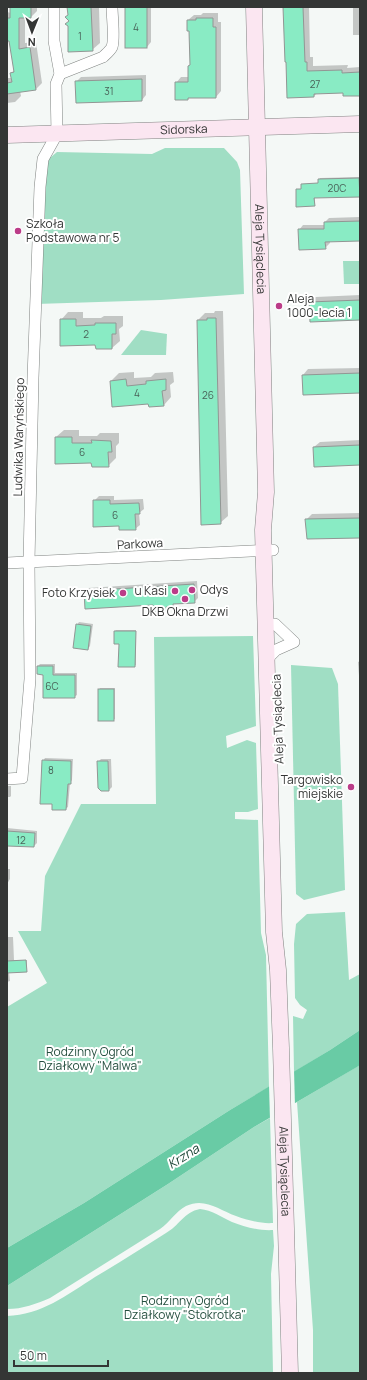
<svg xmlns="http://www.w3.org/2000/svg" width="367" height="1380" font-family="Manrope,sans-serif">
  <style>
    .green { fill: #a0dec4 }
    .water { fill: #69cba5 }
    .pier { fill: #f4f8f6 }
    .shadow { fill: #0003 }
    .building { fill: #89ebc4; stroke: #929694 }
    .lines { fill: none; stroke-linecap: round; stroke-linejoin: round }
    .street-casing { stroke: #808482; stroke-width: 12 }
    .secondary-casing { stroke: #808482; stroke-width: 17 }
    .street { stroke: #fff; stroke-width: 11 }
    .secondary { stroke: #fbe6f1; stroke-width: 16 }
    .poi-dot { fill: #bb3c88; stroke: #fff; stroke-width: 1.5 }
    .labels { text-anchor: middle; stroke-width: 4; stroke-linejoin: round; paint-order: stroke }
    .number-label { font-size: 10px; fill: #496359 }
    .street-label { font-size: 12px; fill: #343635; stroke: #fff }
    .poi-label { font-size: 12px; fill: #343635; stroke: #fff; text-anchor: start }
    .park-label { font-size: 12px; fill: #254f3f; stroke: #fff }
    .water-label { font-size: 13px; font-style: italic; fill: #133f2f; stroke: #fff }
  </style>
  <rect width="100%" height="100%" fill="#f4f8f6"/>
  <g class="green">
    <path d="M165,148H224L237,162L240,170L244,294L161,300L36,304L44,157H51L57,152L152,154Z"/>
    <path d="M343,261H360V284H344Z"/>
    <path d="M141,330L167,334L166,355H121Z"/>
    <path d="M253,636L256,726L226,736L227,748L247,740L256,743L258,809L248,812H235V819L258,820L261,933L266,955L269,1087L230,1110L84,1203L7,1248V1007L47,983L18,931H41L45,876L81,804H156L154,637Z"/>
    <path d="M291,665L332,668L338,684L345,890L304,900L296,894Z"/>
    <path d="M345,912L349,980L360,974V1030L330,1050L294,1072L293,1016L303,1019L307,1010L300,1005L295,998L294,944L296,924L307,914Z"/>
    <path d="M360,1065V1373H313V1330L297,1102Z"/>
    <path d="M270,1118L273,1223C261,1224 247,1220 236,1216C219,1210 205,1197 186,1206C176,1211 170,1222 160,1229L50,1298C36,1304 23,1309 7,1309V1286L168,1184L254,1127Z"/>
    <path d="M200,1209C212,1210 221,1217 232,1222C244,1227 261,1231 273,1230L274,1246L271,1274L273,1373H7V1316C41,1315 67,1295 95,1277C119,1263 142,1248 166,1233C179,1226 184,1212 200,1209Z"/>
  </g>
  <path class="water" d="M360,1030V1065L357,1067L254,1127L168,1184L7,1286V1248L84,1203L230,1110L330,1050Z"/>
  <path class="pier" d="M294,1070L295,1106L270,1120L269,1085Z"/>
  <g class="shadow">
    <path d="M11,7H37V11L31,17H25V43L36,42L42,83L36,89L20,91L21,96L15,102L7,103V78H12L11,73L14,71L10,40H7V12L11,13Z"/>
    <path d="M68,7H99L100,43L92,50L69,15Z"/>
    <path d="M126,7H151V42L147,47Z"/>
    <path d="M284,7H309L310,57H313V66L348,65L347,68L360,67V95L344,92L317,93L314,96L288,97Z"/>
    <rect x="353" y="7" width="7" height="28"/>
    <path d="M203,13H218V22H221V91L216,97H190L188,99L176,83L181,77H189L191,64L190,30L188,20L194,15H201Z"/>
    <path d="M146,75V95L142,100L76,82L81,77Z"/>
    <path d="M360,177V196L315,197V204L314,205L297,190L323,184L319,180L320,178Z"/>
    <path d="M360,217V240H330V243L325,248L299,230L303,225H325V222L329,218Z"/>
    <path d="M360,295V319L310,302L316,297Z"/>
    <path d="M215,311H223L228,516L220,523L198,320L205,313H214Z"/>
    <path d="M68,312H83V318H101L104,316H123V326L119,329L120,341L112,348L96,344L61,320Z"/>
    <path d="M360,368V392L303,375L308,369Z"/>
    <path d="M134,372V378L151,377L155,373L173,372L174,382L170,385L171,397L164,405L149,403L111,381L119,373Z"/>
    <path d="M64,430H79V436H97L100,433H119V443L116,446V458L108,466L92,462L56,437Z"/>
    <path d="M360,440V465L314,447L320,442Z"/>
    <path d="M99,496H114V500L143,499L144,509L139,513L140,525L135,529L120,525L94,501Z"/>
    <path d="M360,513V537L306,520L312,514Z"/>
    <path d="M197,581L198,598L194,602L175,603L166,610L154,604L85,591L88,588Z"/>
    <path d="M79,622L93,624L90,646L88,649L77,625Z"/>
    <path d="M116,630H136V665L134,666L120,643L115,631Z"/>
    <path d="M360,661V676H359L358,662Z"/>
    <path d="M40,664H55V673H77V695L74,697L44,674L38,666Z"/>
    <path d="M100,688H115V719L113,720L99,690Z"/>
    <path d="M45,758L73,759L72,780L70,783L68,807L65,809L43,761Z"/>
    <path d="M101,759H111L112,787L109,790L98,762Z"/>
    <path d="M7,786H11V796L10,797H7Z"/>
    <path d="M7,828L37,831V843L34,846L7,845Z"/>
    <path d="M7,869H10V879L7,884Z"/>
    <path d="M7,937H13L14,960H27V970L26,971L9,972L10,981L7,982Z"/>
  </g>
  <g class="building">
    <path d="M10,7H31V18H19V49L30,47L36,90L7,94V83L12,82L10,73L14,72L9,41H7V18H10Z"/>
    <path d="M67,7H91L93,51L68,52V26L65,24L69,21L65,17L68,15Z"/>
    <rect x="125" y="7" width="22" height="41"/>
    <path d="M283,7H303L305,62H307V71L342,70V73L360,72V96H343V93L314,94V97L287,98L286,62H285Z"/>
    <path d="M196,18H213V27H216V98H188V100H175V82H188V66L190,65L189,31H187V20H196Z"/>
    <path d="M142,79V101L76,103L75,81Z"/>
    <path d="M359,178L360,197L314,198L315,206L296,207V189H301V184L318,183V179Z"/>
    <path d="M360,221V241L325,242L326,249L299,250L298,229H324V222Z"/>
    <path d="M360,300V320L310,322L309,302Z"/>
    <path d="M207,318H216L221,524L201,525L197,320H207Z"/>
    <path d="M60,319H76V326L95,325V323H116V334H112V349H96L95,345L60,346Z"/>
    <path d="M360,373V393L303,395L302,375Z"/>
    <path d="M126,379L127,386L146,384V381L166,379V390L162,391L164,406L149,407L148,404L112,407L110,381Z"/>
    <path d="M55,437H72V443H92L91,440L111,441L112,452H108L109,467H92L91,463L55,464Z"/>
    <path d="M360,445V465L314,467L313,447Z"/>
    <path d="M93,500H110V504L139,503L140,514H135L136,530H119V526L93,527Z"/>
    <path d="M360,518V538L307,539L305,519Z"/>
    <path d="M194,584L195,603L173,604V607H166L167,611L153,612V605L85,609L84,591Z"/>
    <path d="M76,624L91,626L88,650L73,648Z"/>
    <path d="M114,631H136L135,667H118L119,644H114Z"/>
    <path d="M37,666H53V675H75V698H43V675L37,674Z"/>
    <rect x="98" y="689" width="16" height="32"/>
    <path d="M42,760L71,761V784H68L66,810H52V804H40Z"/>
    <path d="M97,761H108L109,791H101L98,788Z"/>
    <path d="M7,831L35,833L34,847L7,846Z"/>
    <path d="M26,960L27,972L7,973V961Z"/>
  </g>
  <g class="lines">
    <g class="street-casing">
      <g id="street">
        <path d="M60,74L103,57C106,54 110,51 112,47C115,39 112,16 112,7"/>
        <path d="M7,563L273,550"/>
        <path d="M267,659L276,650L294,642L275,624"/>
        <path d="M7,779L22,778L30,679L29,562L33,378L40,187L43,159L57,134L56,84L60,74L54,41V7"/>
      </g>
    </g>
    <g class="secondary-casing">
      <g id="secondary">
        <path id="s1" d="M254,7L266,492L263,530L274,932L278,970L281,1048L290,1373"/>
        <path id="s2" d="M7,135L360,124"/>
      </g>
    </g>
    <use href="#street" class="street"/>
    <use href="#secondary" class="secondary"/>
  </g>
  <g class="poi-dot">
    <circle cx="18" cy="231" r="4"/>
    <circle cx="279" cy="306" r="4"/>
    <circle cx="192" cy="590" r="4"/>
    <circle cx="175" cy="591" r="4"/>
    <circle cx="123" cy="593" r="4"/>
    <circle cx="185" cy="599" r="4"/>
    <circle cx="351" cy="787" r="4"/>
  </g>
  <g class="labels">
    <g class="number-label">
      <text x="136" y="31">4</text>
      <text x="80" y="40">1</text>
      <text x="315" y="88">27</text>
      <text x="109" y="95">31</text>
      <text x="337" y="192">20C</text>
      <text x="86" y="338">2</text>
      <text x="137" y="397">4</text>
      <text x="208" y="399">26</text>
      <text x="82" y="456">6</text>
      <text x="115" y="519">6</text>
      <text x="52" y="690">6C</text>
      <text x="51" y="774">8</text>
      <text x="21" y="844">12</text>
    </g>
    <g class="street-label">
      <text dy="4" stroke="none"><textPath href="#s2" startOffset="177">Sidorska</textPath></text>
      <text dy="4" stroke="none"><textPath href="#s1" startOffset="242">Aleja Tysiąclecia</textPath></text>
      <text transform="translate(19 437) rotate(-89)" y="4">Ludwika Waryńskiego</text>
      <text transform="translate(140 544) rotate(-3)" y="4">Parkowa</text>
      <text transform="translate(278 719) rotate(-92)" y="4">Aleja Tysiąclecia</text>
      <text dy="4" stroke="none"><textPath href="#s1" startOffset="1165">Aleja Tysiąclecia</textPath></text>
    </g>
    <g class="poi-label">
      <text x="26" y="228">Szkoła<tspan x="26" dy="14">Podstawowa nr 5</tspan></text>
      <text x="287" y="303">Aleja<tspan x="287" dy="14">1000-lecia 1</tspan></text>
      <text x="200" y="594">Odys</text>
      <text x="167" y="595" text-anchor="end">u Kasi</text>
      <text x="115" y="597" text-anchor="end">Foto Krzysiek</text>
      <text x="185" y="616" text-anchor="middle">DKB Okna Drzwi</text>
      <text x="343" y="784" text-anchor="end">Targowisko<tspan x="343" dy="14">miejskie</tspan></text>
    </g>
    <g class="park-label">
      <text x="90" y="1056">Rodzinny Ogród<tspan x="90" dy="14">Działkowy "Malwa"</tspan></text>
      <text x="185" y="1305">Rodzinny Ogród<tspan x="185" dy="14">Działkowy "Stokrotka"</tspan></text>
    </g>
    <g class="water-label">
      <text transform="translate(183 1156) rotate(-32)" y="5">Krzna</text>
    </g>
  </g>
  <rect width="367" height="1380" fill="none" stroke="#343635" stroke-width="16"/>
  <g transform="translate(32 32) rotate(181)" stroke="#ffffff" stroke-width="3" paint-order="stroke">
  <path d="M0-3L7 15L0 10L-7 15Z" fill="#343635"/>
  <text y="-6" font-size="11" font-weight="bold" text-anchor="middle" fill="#343635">N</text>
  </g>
  <path d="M14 1360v6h94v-6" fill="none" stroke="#343635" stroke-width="2"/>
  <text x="20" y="1360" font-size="12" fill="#343635" stroke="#ffffff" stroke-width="3" paint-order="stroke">50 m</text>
</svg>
